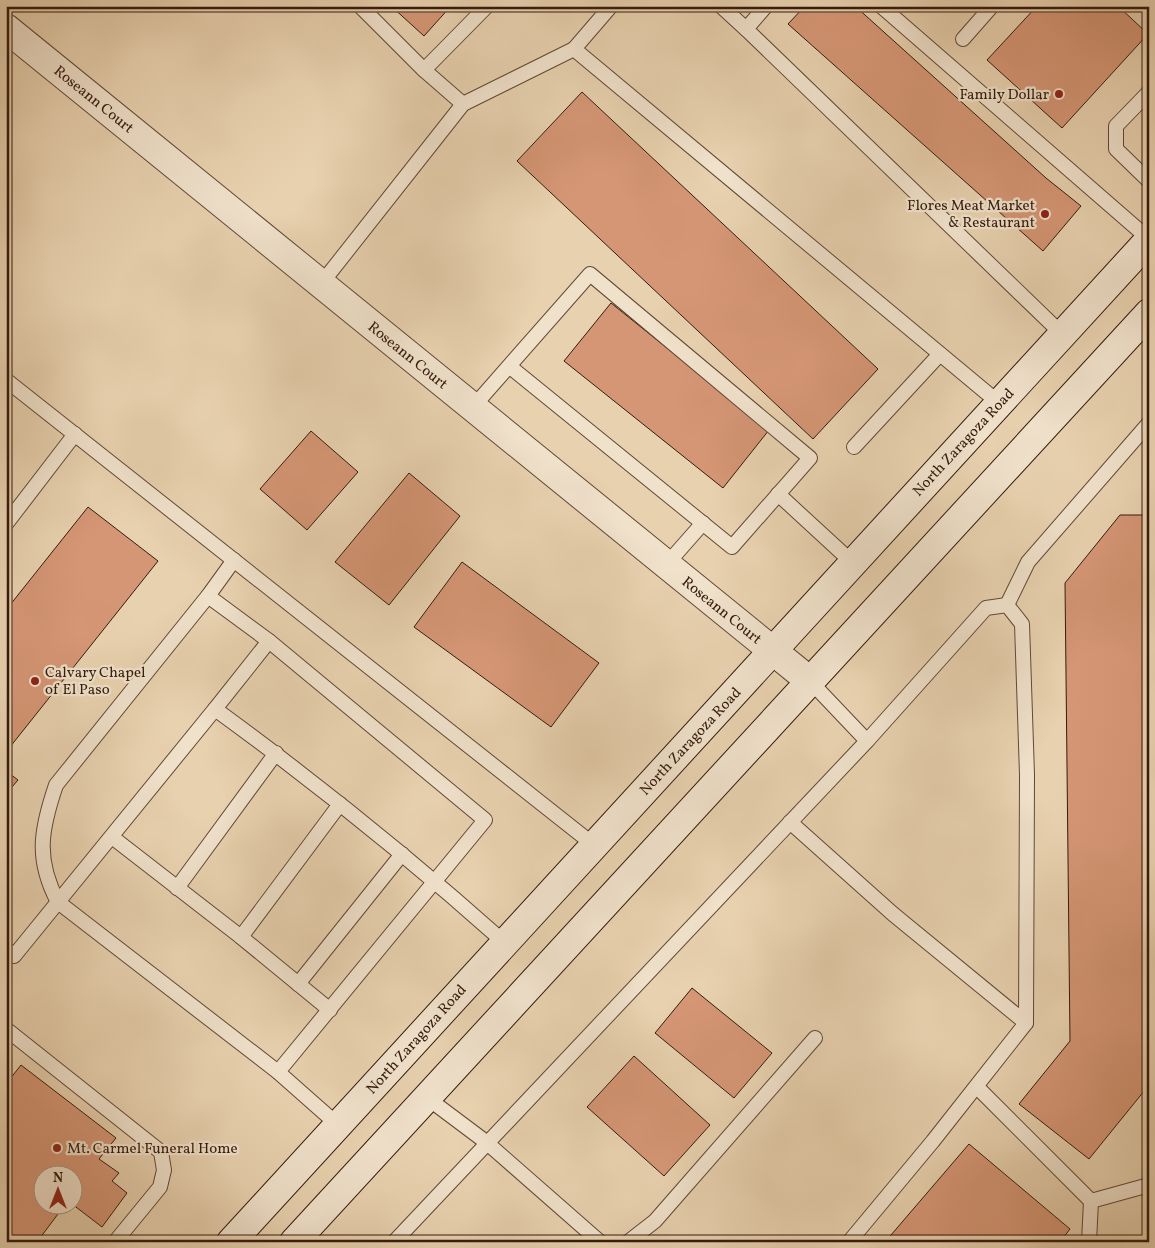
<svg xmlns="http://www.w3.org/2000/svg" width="1155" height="1248" font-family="Vollkorn,serif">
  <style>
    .building { fill: #d59675; stroke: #341b0d }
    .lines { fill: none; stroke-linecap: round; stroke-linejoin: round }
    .service-casing { stroke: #614836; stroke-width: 16 }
    .minor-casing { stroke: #614836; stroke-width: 30 }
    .secondary-casing { stroke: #341b0d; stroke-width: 30 }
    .service { stroke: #f0e1cb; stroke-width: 14 }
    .minor { stroke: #f0e1cb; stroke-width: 28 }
    .secondary { stroke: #f0e1cb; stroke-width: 28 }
    .poi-dot { fill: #8f2418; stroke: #f0e1cb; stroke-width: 2 }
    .labels { text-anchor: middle; stroke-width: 4.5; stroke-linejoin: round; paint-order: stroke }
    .poi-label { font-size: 15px; fill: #341b0d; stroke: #f0e1cb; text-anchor: end }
    .street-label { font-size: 15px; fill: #341b0d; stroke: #f0e1cb }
  </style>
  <rect width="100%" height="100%" fill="#e8d1af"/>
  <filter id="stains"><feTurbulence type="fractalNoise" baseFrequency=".004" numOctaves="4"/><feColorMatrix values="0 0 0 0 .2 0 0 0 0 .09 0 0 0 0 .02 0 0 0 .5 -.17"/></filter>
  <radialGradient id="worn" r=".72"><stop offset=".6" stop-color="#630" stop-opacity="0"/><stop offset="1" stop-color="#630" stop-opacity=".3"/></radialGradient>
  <g class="building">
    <path d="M391,6H451L424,36Z"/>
    <path d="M805,6H855L1046,178L1081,206L1043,251L788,24Z"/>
    <path d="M1037,6H1118L1148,34L1062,128L987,60Z"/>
    <path d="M582,92L878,369L813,439L517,161Z"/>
    <path d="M611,303L769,430L723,488L564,361Z"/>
    <path d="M311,431L358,472L307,530L260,489Z"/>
    <path d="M409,473L460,516L389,605L335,562Z"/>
    <path d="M88,507L158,561L6,752V610Z"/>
    <path d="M1120,515H1149V1085L1089,1159L1019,1104L1070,1041L1065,583Z"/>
    <path d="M462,562L599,663L551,727L414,627Z"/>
    <path d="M6,771L18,780L6,794Z"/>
    <path d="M692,988L772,1053L734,1098L655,1033Z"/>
    <path d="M634,1056L710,1125L664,1176L587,1107Z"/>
    <path d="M21,1065L116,1138L99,1159L119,1173L112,1181L127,1193L102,1227L72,1204V1176H42V1206H64L37,1242H6V1084Z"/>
    <path d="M969,1144L1070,1229L1060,1242H885Z"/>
  </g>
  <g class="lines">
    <g class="service-casing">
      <g id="service">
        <path d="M360,6L424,70L463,104"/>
        <path d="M721,6L746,29"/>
        <path d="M766,6L746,29L1062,334"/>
        <path d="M881,6L1149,239"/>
        <path d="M963,39L992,6"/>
        <path d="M574,49L611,6"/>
        <path d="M424,70L487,6"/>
        <path d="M1149,92L1116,126V149L1149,181"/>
        <path d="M321,284L463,104L574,49L999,403"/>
        <path d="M6,380L594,845"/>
        <path d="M473,407L590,274L810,458L732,547L509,366"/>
        <path d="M854,447L940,354"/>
        <path d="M778,494L853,563"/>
        <path d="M6,524L75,434"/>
        <path d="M666,565L703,523"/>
        <path d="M208,596L269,641L485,820L278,1072L58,902C35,859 41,829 56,785Z"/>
        <path d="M208,596L234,560"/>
        <path d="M1007,605L1028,562L1149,423"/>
        <path d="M810,681L867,741"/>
        <path d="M215,709L269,641"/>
        <path d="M790,822L893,914L1026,1023"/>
        <path d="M112,837L241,937L330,1010"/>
        <path d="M177,888L276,753"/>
        <path d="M241,937L340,804"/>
        <path d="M6,949L14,956L215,709C315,782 412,860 505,943"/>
        <path d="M298,984L402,854"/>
        <path d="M6,1029L161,1152L164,1170L160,1187L115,1242"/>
        <path d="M278,1072L338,1125"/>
        <path d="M977,1087L1091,1201L1149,1185"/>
        <path d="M426,1097L486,1142L600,1242"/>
        <path d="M394,1242L867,741L986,608L1007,605L1022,624L1027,775L1026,1023L933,1141L849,1242"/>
        <path d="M628,1242L655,1221L815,1038"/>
        <path d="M1089,1242L1091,1201"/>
      </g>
    </g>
    <g class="minor-casing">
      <path id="minor" d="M6,28L810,681"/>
    </g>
    <g class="secondary-casing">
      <g id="secondary">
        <path d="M231,1242L1149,240"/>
        <path d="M294,1242L1149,313"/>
      </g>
    </g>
    <use href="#service" class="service"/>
    <use href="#minor" class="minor"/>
    <use href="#secondary" class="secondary"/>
  </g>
  <g class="poi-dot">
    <circle cx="1059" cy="94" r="5"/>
    <circle cx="1045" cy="214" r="5"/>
    <circle cx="35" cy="681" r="5"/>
    <circle cx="57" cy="1148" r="5"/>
  </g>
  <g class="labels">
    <g class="poi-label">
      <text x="1049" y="99">Family Dollar</text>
      <text x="1035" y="210">Flores Meat Market<tspan x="1035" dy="17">&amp; Restaurant</tspan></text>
      <text x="45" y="677" text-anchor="start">Calvary Chapel<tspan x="45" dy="17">of El Paso</tspan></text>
      <text x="67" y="1153" text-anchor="start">Mt. Carmel Funeral Home</text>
    </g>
    <g class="street-label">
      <text transform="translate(94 99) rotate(39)" y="5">Roseann Court</text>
      <text transform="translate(408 355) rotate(39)" y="5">Roseann Court</text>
      <text transform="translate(963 442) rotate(-47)" y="5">North Zaragoza Road</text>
      <text transform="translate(722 610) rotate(39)" y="5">Roseann Court</text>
      <text transform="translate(690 741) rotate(-47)" y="5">North Zaragoza Road</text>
      <text transform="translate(416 1039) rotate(-48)" y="5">North Zaragoza Road</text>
    </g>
  </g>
  <rect width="1155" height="1248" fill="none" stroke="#e8d1af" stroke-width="25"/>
  <rect x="8" y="8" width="1140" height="1233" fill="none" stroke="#341b0d" stroke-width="2.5"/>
  <rect x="12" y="12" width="1130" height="1223" fill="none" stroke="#341b0d"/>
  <g transform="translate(58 1190)"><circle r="24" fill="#f0e1cb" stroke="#a5927f"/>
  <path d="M0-4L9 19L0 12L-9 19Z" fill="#8f2418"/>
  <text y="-8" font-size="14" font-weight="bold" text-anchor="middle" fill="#341b0d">N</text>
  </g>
  <rect width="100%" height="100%" filter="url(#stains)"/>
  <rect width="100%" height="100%" fill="url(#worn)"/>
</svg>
